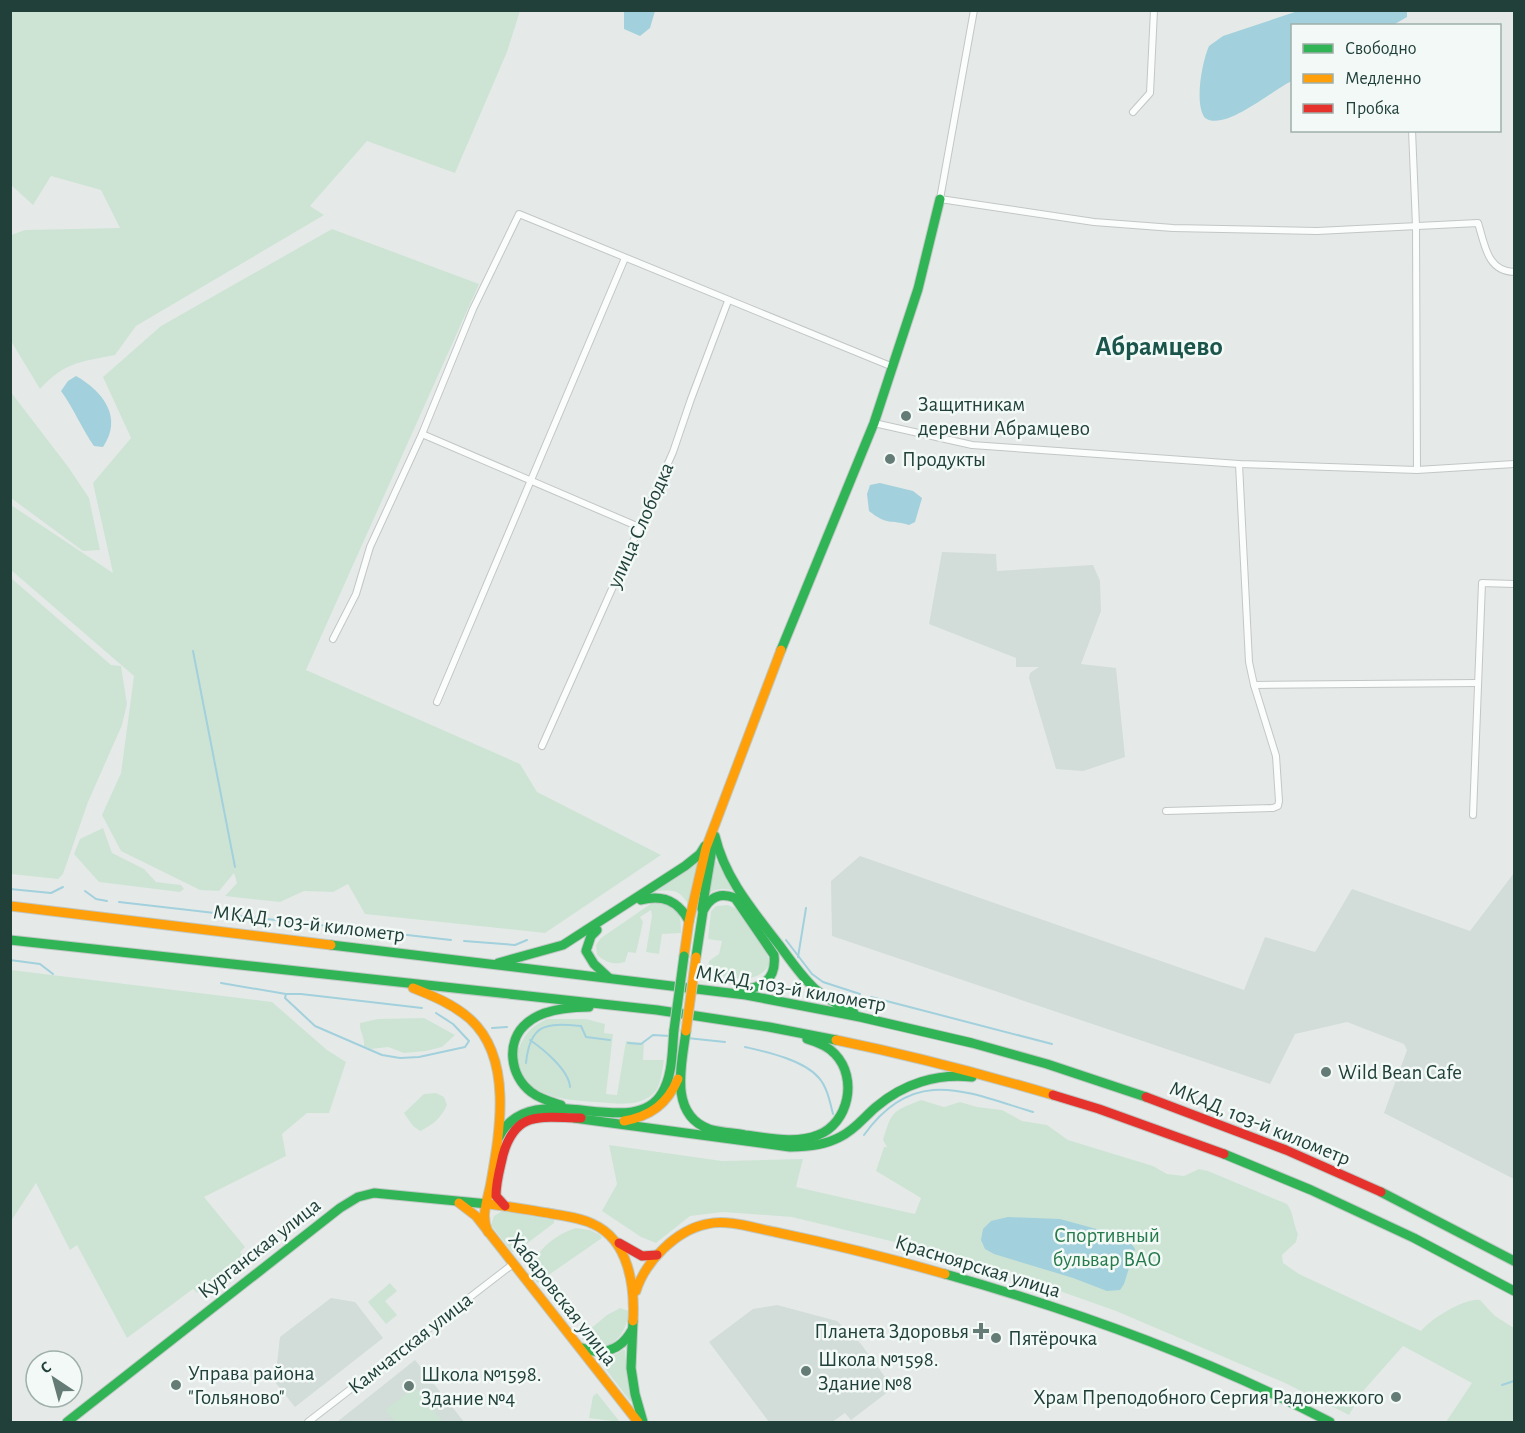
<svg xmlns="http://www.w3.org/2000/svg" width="1525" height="1433" font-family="'Alegreya Sans',sans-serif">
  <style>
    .built { fill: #d2dcd8 }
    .green { fill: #cde4d5 }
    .water { fill: #a2d0dc }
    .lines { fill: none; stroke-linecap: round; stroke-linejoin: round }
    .stream { stroke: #a2d0dc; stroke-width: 2 }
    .street-casing { stroke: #c2c7c5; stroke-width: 8 }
    .fast-casing { stroke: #c0c8c5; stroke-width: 11 }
    .slow-casing { stroke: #c0c8c5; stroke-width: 11 }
    .jam-casing { stroke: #c0c8c5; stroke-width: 11 }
    .street { stroke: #fbfcfc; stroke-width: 6 }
    .fast { stroke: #30b455; stroke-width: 9 }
    .slow { stroke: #ff9f0a; stroke-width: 9 }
    .jam { stroke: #e5322d; stroke-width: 9 }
    .fast-bridge-casing { stroke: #c0c8c5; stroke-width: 11; stroke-linecap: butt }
    .slow-bridge-casing { stroke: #c0c8c5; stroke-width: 11; stroke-linecap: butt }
    .fast-bridge { stroke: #30b455; stroke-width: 9 }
    .slow-bridge { stroke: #ff9f0a; stroke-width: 9 }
    .poi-dot { fill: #657c76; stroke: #f3f9f6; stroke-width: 2 }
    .labels { text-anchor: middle; stroke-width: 5; stroke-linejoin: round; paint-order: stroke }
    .poi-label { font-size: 21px; fill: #204039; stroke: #f3f9f6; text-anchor: start }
    .street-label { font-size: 21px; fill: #204039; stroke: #f3f9f6 }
    .park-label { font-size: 21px; fill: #267b4c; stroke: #f3f9f6 }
    .district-label { font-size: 27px; font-weight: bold; fill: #1a544a; stroke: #f3f9f6 }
  </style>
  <rect width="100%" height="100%" fill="#e5eae8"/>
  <g class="built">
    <path d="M942,552L996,554L997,571L1093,565L1100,581L1101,611L1081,664L1116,668L1125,757L1083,771L1056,769L1029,678L1030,673L1039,667H1016V658L929,624Z"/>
    <path d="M860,856L1244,990L1265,937L1315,952L1352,889L1470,931L1514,873V1179L1384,1113L1407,1050L1404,1044L1347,1022L1295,1034L1270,1084L832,936L831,881Z"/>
    <path d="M331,1298L355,1302L383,1338L295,1407L275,1382L280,1337Z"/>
    <path d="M777,1305L837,1321L861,1344L893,1388L851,1420L845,1413L832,1422H769L709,1342L753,1309Z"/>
    <path d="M415,1360L464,1422H337Z"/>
  </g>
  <g class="green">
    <path d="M11,10H520V11L507,52L455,173L367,141L310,206L324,215L136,326L115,355C80,362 65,362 40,389L11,341V235L25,230L120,228L101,190L51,176L33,205L11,185V216L10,213Z"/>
    <path d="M332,229L479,284L306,670L520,764L537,792L661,855L545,933L365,914L348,884L333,892L304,891L280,902L225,896L237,883L234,873L219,891L200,890L121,851L102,815L121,773L134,676L11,570V505L113,573L93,483L131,438L103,377L161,326Z"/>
    <path d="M10,391L69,468L89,498L100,550L83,551L11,498Z"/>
    <path d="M11,578L111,665L121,666L127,704L122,725L88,802L63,874L58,879L11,874Z"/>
    <path d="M103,828L112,853L144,869L156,882L181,885L184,889L180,892L99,882L74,854L80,839Z"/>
    <path d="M713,856L735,891C724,888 717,888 707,894Z"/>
    <path d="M700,858L689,906C680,888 672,890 654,891Z"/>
    <path d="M663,901C680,909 681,915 681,933L662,934L659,954L646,952L652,916L651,910L640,917L643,922L636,953L628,952L625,962C613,965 607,963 597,955L596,945L601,938L652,903Z"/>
    <path d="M728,905L737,909L767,954L770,964C756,987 729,977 707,973L709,961L719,954L722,941L708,939L711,911L716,906Z"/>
    <path d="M11,970L272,1002L327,1050L346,1062L329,1113H307L282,1134L286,1156L204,1197L245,1247L240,1252L245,1258L197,1293L193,1289L127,1338L77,1245L70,1250L36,1183L11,1221Z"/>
    <path d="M424,1018L455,1035L442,1047L426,1051L404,1053L388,1047L371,1049L364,1046C365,1037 359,1031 360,1023L378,1019Z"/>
    <path d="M547,1019H586L605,1024L604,1033L613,1034L606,1094L617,1095L626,1041L644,1043L643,1060H664C662,1071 661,1087 653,1094C637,1108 615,1103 595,1102C570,1100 535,1099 521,1074C517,1066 516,1056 519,1048C525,1033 532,1026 547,1019Z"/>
    <path d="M436,1093L444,1097L447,1105C441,1118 434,1124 420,1131L413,1126L404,1113L424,1094Z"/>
    <path d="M921,1100L944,1107L960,1102L977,1107L1002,1110L1022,1121L1047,1125L1068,1140L1153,1166L1167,1174L1184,1176L1199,1169L1208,1171L1287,1204C1294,1213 1293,1224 1298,1234L1296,1242L1282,1255L1283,1263L1299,1274L1421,1331C1430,1319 1466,1297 1480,1300L1495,1316L1514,1328V1422H1446L1472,1383L1403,1346L1364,1390L1349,1415L1285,1383L1116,1311L981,1263L792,1217L723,1212L690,1216L656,1243L641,1237L602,1211L617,1184L609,1145L722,1161L803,1159L796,1187L915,1214L921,1198L876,1171L884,1147H887L883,1140C892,1110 892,1112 921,1100Z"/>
    <path d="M502,1211L554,1220V1223L517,1251L512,1252L491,1225L494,1216Z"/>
    <path d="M576,1228L590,1230L600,1235L602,1238L537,1283C522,1258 555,1234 576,1228Z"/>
    <path d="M390,1283L397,1291L385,1301L397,1315L386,1324L368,1302Z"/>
    <path d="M620,1308L629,1311C627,1336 606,1359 582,1339V1336L607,1315Z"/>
    <path d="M623,1350H625L628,1382L632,1401H630L598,1359L612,1356Z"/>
    <path d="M415,1387L443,1422H395L385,1410Z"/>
    <path d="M597,1393L620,1422L589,1418L593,1396Z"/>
  </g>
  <g class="water">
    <path d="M1301,10H1407V17L1393,25L1292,26V81C1272,90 1225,132 1205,118C1194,104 1202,62 1209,46L1223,36Z"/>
    <path d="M624,11H655L650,28L640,36L624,29Z"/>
    <path d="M76,376C104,392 123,418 103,447L94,446C82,429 74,409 61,391L68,381Z"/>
    <path d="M880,483L913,491L922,498L915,522L909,525C890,519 888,526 869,511L867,494L870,485Z"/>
    <path d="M1008,1217L1060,1219L1122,1236L1130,1242L1135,1249L1124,1284L1120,1290L1107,1291L1073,1278L994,1254L985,1249L981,1240L983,1229L991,1221Z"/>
  </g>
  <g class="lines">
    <g class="stream">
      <path d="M193,651L235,867"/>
      <path d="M10,889L51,893L63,887"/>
      <path d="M85,891L96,899L107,901"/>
      <path d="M119,902L451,940"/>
      <path d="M786,940L812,974L823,982L860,994"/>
      <path d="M464,941L515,945L527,940"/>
      <path d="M798,957L806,908"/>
      <path d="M10,960L40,964L53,974"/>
      <path d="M221,983L286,994H301L422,1008"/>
      <path d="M286,994L285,998L315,1026L382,1055L400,1058L419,1057L465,1047L469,1041L453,1024L436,1013"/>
      <path d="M871,997L1052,1044"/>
      <path d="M492,1028L507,1027"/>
      <path d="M687,1038L725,1042"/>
      <path d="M530,1040C543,1049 569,1070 570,1087"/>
      <path d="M628,1043L641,1044L653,1035L670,1036"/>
      <path d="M745,1047C767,1052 804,1060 819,1078C827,1087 830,1102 833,1114"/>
      <path d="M526,1063C530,1023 546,1023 581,1026L586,1037L610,1040"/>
      <path d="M864,1135C914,1065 966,1092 1033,1112"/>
      <path d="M1502,1385L1514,1381"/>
    </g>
    <g class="street-casing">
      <g id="street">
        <path d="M974,10L940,199L1094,222L1173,228L1317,231L1478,223C1485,245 1487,271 1514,272"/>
        <path d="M1133,112L1150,93L1154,10"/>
        <path d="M1412,130L1416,226L1417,470"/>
        <path d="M874,423L972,445L1239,464L1417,470L1514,464"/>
        <path d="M422,434L639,527"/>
        <path d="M333,639L356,594L370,547L422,434L473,309L519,214L893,367"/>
        <path d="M1254,685L1477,683"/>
        <path d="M437,702L625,258"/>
        <path d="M542,746L673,452L691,399L728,301"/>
        <path d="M1166,811L1273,808L1278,806L1279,801L1276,756L1254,685L1249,662L1239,464"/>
        <path d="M1473,815L1482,583L1514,584"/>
        <path d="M308,1422L513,1264"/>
      </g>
    </g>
    <g class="fast-casing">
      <g id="fast">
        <path d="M781,650L874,423L918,289L940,199"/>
        <path d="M715,836C725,879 754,912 780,946C791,961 801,976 815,989C827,999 840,1006 854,1013"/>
        <path d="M641,900C663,894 678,901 689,921"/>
        <path d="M702,909L713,843"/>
        <path d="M597,930L591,936L586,951L594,964L609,978"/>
        <path d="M10,940L657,1010L769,1027L836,1040"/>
        <path d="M331,945L746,995L860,1017L972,1043L1047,1064L1146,1097"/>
        <path d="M696,957L703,911C710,897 720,892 735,898L774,955C777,981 761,988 738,991"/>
        <path d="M498,963L563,945L685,866L700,854L705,846"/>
        <path d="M686,1031C682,1063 668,1114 709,1129C720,1132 734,1133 745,1135C769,1138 796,1144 818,1135C849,1123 858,1078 835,1054C828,1046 817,1042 807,1039"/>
        <path d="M561,1105C551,1102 540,1099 531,1092C510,1076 505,1041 527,1023C543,1009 569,1007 589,1007"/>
        <path d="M574,1118L790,1147C807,1147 825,1145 840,1137C855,1130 864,1117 876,1107C903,1084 937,1073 972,1077"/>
        <path d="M499,1137C531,1073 633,1144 662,1093C673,1075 672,1050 674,1030"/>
        <path d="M1224,1154L1311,1190L1414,1238L1514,1291"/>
        <path d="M1381,1192L1514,1261"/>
        <path d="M945,1274C1077,1311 1208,1359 1330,1422"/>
        <path d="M633,1321L631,1368L635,1394L643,1422"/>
        <path d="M582,1348C603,1356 621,1350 632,1330"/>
        <path d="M67,1422L340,1208L358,1197L374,1193L488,1204"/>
      </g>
    </g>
    <g class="slow-casing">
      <g id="slow">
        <path d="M10,906L331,945"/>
        <path d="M684,956L689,921L706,848L781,650"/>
        <path d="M413,988C433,996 453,1004 470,1019C513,1058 500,1131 491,1182C488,1200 480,1215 488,1232"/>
        <path d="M836,1040C909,1055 982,1074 1053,1095"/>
        <path d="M624,1121C651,1116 667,1104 678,1079"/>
        <path d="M459,1203L476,1216L638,1422"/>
        <path d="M488,1204C508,1206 528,1210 548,1213C563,1216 579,1217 593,1224C629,1240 635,1287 633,1321"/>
        <path d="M636,1291C645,1262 676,1230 707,1224C728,1219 753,1228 775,1232C832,1244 889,1258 945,1274"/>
      </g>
    </g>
    <g class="jam-casing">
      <g id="jam">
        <path d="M1053,1095L1099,1109L1224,1154"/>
        <path d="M1146,1097L1286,1150L1381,1192"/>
        <path d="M505,1206L496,1196C496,1181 500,1169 503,1155C516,1109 542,1118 581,1118"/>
        <path d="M619,1243L642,1256L657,1255"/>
      </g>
    </g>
    <use href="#street" class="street"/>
    <use href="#fast" class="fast"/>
    <use href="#slow" class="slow"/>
    <use href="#jam" class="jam"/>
    <g class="fast-bridge-casing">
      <path id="fast-bridge" d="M674,1030L684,956"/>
    </g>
    <g class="slow-bridge-casing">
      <path id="slow-bridge" d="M686,1031L696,957"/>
    </g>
    <use href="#fast-bridge" class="fast-bridge"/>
    <use href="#slow-bridge" class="slow-bridge"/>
  </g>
  <g class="poi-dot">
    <circle cx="906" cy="416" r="6"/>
    <circle cx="890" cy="459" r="6"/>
    <circle cx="1326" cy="1072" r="6"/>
    <path d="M978 1322h6v6h6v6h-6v6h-6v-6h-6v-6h6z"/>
    <circle cx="996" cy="1338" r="6"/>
    <circle cx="806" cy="1371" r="6"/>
    <circle cx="176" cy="1385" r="6"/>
    <circle cx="409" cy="1386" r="6"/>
    <circle cx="1396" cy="1397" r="6"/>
  </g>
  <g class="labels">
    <g class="poi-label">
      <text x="918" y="411">Защитникам<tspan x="918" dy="24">деревни Абрамцево</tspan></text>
      <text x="902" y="466">Продукты</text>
      <text x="1338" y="1079">Wild Bean Cafe</text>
      <text x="969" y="1338" text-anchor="end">Планета Здоровья</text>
      <text x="1008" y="1345">Пятёрочка</text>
      <text x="818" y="1366">Школа №1598.<tspan x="818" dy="24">Здание №8</tspan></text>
      <text x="188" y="1380">Управа района<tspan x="188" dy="24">"Гольяново"</tspan></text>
      <text x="421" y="1381">Школа №1598.<tspan x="421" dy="24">Здание №4</tspan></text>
      <text x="1384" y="1404" text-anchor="end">Храм Преподобного Сергия Радонежкого</text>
    </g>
    <g class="street-label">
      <text transform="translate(640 525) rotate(-66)" y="7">улица Слободка</text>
      <text transform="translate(309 923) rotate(7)" y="7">МКАД, 103-й километр</text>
      <text transform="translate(791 988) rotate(10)" y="7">МКАД, 103-й километр</text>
      <text transform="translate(1260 1123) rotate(22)" y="7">МКАД, 103-й километр</text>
      <text transform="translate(259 1248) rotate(-38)" y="7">Курганская улица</text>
      <text transform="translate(978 1266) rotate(17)" y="7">Красноярская улица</text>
      <text transform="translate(563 1299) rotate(52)" y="7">Хабаровская улица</text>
      <text transform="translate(410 1343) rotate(-38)" y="7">Камчатская улица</text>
    </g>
    <g class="park-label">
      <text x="1107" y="1242">Спортивный<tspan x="1107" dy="24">бульвар ВАО</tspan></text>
    </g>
    <g class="district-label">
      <text x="1159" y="355">Абрамцево</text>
    </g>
  </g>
  <rect width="1525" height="1433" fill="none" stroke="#204039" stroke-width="24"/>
  <rect x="1291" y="24" width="210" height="108" fill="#f3f9f6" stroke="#9fafaa" stroke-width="1.5"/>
  <rect x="1303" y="44" width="30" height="9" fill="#30b455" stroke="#9fafaa" stroke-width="1.5"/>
  <text x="1345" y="54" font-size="18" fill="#204039">Свободно</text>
  <rect x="1303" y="74" width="30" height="9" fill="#ff9f0a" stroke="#9fafaa" stroke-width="1.5"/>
  <text x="1345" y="84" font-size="18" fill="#204039">Медленно</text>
  <rect x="1303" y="104" width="30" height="9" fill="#e5322d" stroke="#9fafaa" stroke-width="1.5"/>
  <text x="1345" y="114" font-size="18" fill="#204039">Пробка</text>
  <g transform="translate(54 1379) rotate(324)"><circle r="28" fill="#f3f9f6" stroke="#9fafaa" stroke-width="1.5"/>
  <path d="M0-4.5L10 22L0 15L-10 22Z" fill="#657c76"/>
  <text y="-9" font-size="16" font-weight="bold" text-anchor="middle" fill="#204039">С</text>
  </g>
</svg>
